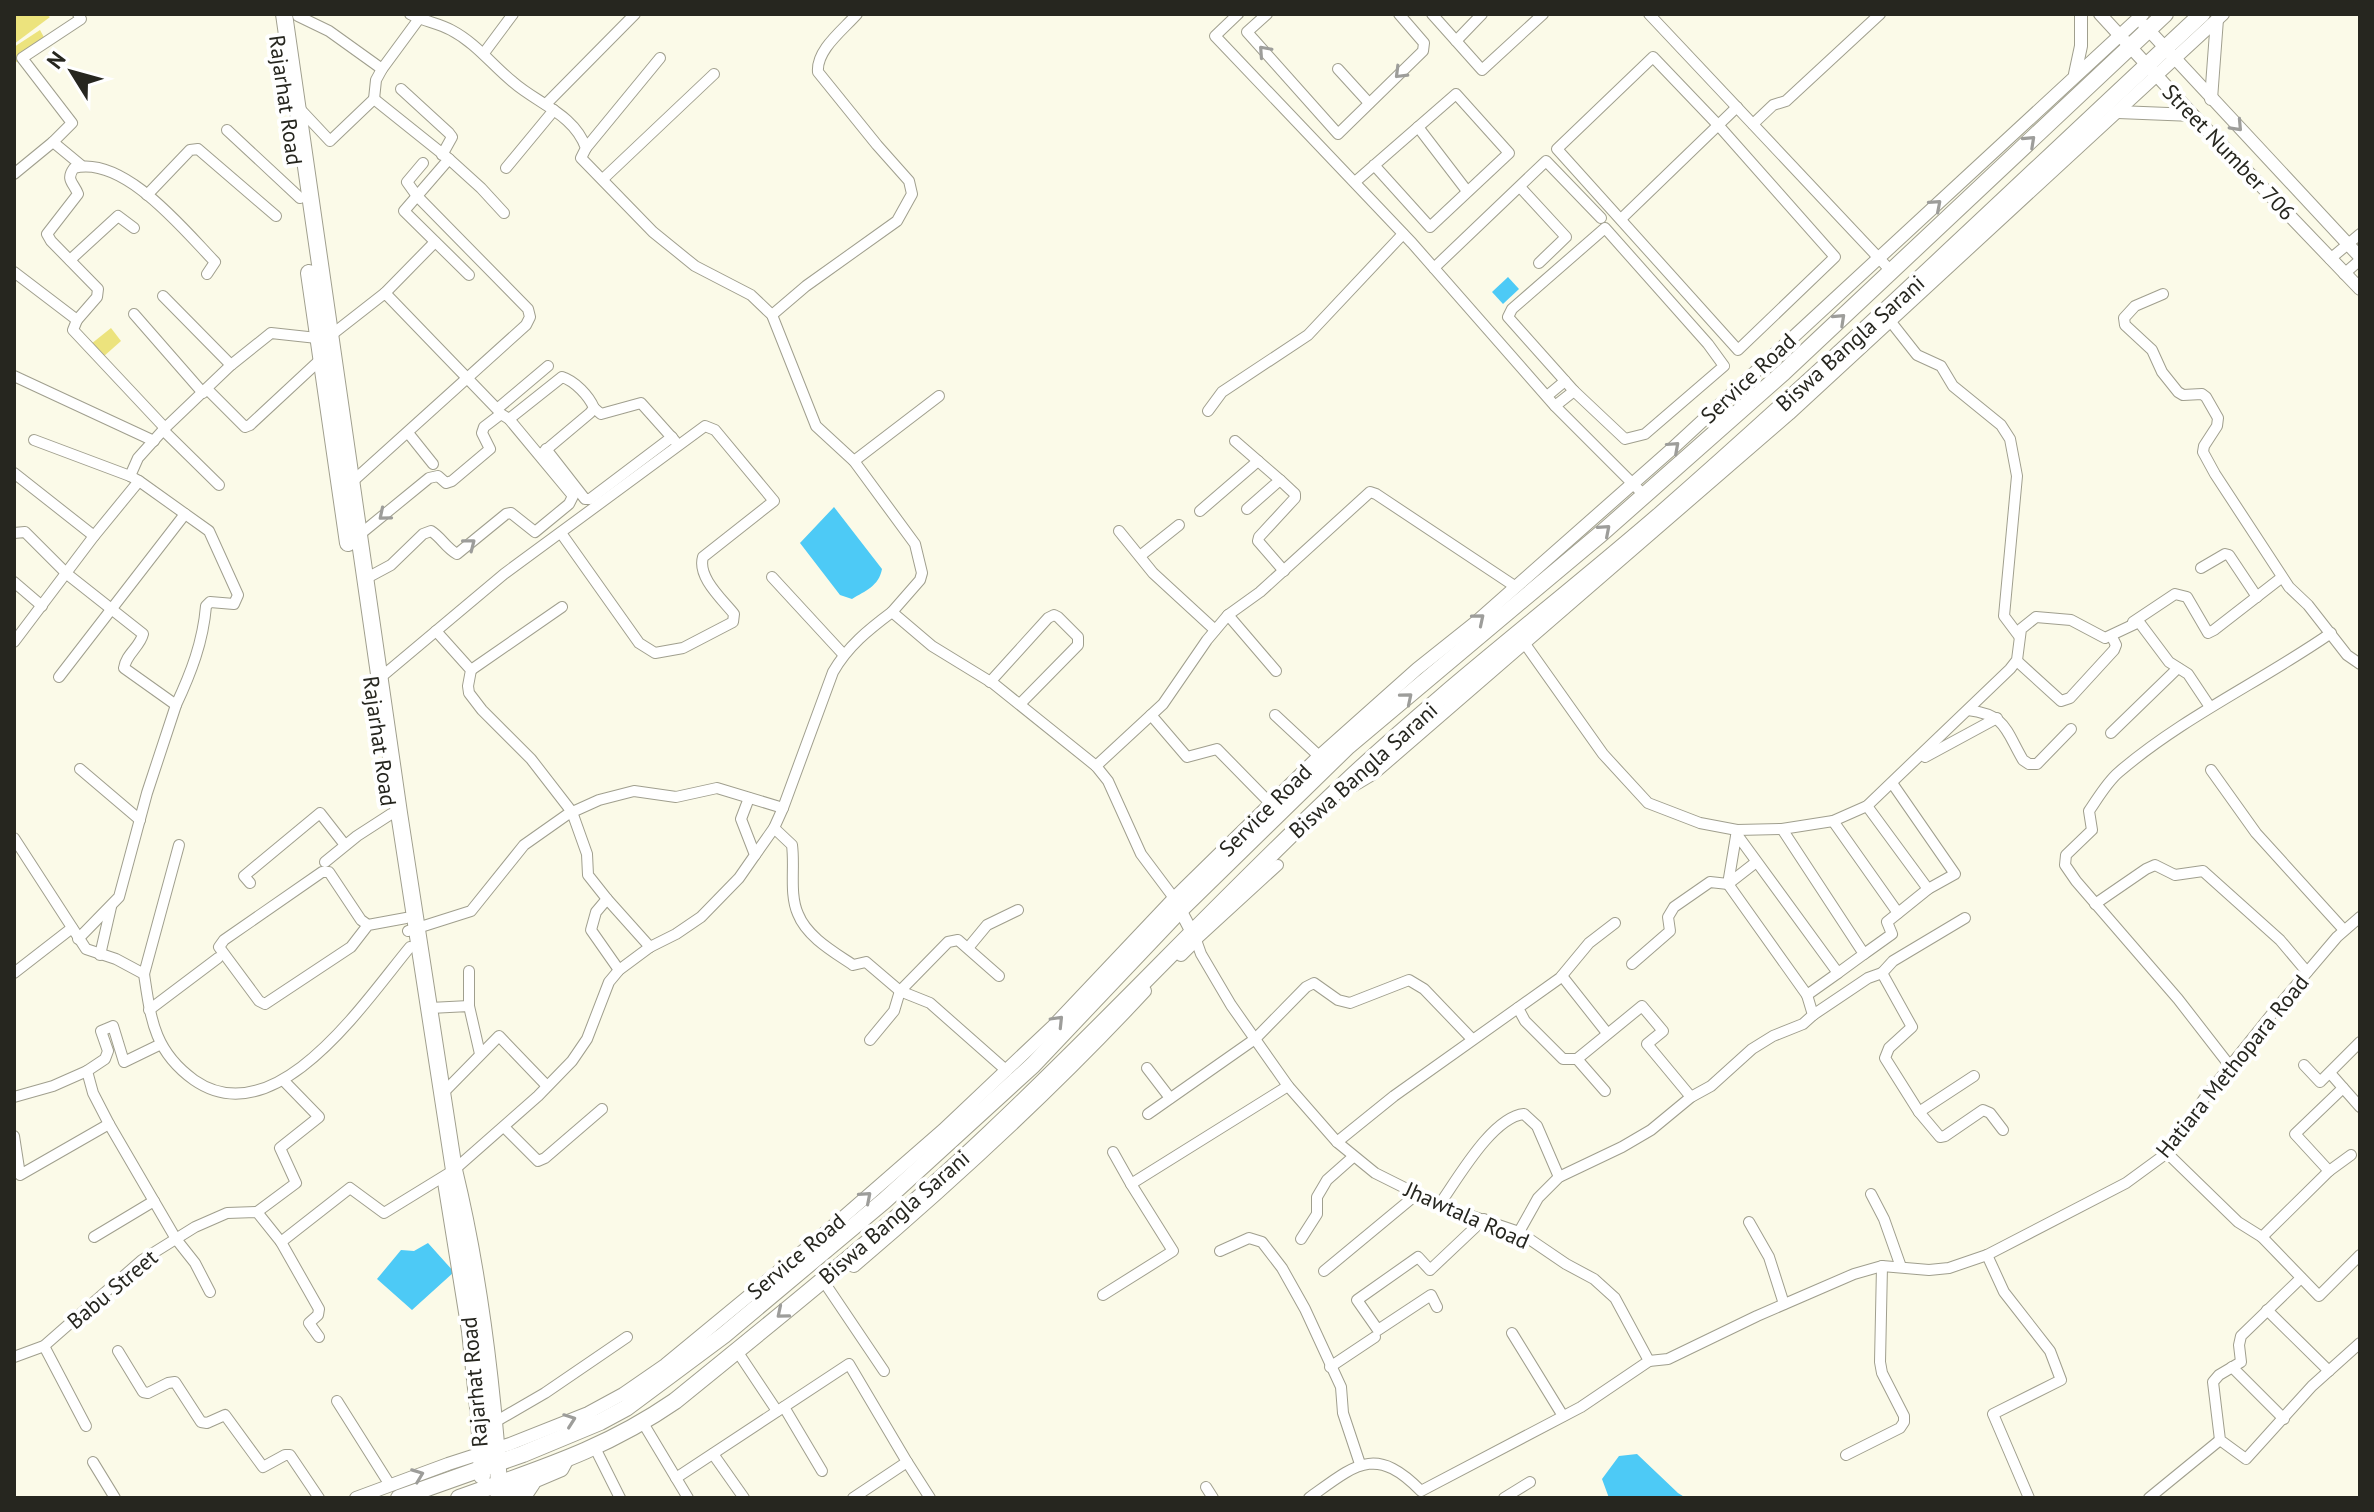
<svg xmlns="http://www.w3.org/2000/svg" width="2374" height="1512" font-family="'PT Sans',sans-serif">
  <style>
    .green { fill: #ece37d }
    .water { fill: #4dcaf6 }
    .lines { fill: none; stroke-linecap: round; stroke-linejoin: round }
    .minor-casing { stroke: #a09f8e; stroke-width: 12 }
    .tertiary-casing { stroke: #a09f8e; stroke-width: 14 }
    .primary-casing { stroke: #a09f8e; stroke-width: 18 }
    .minor { stroke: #fff; stroke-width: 10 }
    .tertiary { stroke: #fff; stroke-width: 12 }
    .primary { stroke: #fff; stroke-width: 16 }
    .oneway { stroke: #9d9d9a }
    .labels { text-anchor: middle; stroke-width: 8; stroke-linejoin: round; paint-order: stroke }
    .street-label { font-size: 22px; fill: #26261f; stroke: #fff }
  </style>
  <rect width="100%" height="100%" fill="#fbfae8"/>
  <g class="green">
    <path d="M14,14H45L50,17L14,44Z"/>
    <path d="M40,30L46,41L15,63L14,47Z"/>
    <path d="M111,328L121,341L103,357L91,344Z"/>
  </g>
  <g class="water">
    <path d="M1508,277L1519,289L1503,304L1492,292Z"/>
    <path d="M834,507L882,569C879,586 865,591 852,599L840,595L800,543Z"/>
    <path d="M428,1243L454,1272L412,1310L377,1279L401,1250L414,1251Z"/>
    <path d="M1637,1454L1678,1493L1686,1498H1609L1602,1479L1619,1456Z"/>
  </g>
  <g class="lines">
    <g class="minor-casing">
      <g id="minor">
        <path d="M410,14C423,21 438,23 451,30C476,43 492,65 513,82C538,104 574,114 586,148L581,158L653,232L695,266L751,295L772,315L816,426L854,461L915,544L922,573L920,580L892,612L932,646L994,684L1096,766L1108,781L1141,854L1174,898"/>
        <path d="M1238,14L1215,36L1412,243L1555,406L1644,495"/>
        <path d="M1267,14L1247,32L1338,134L1423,51L1424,43L1399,14"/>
        <path d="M1432,14L1482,70L1543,14"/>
        <path d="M1649,14L1891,271"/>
        <path d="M298,16L329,31L382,69"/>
        <path d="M1456,41L1482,14"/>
        <path d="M484,53L513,14"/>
        <path d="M1653,57L1719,126L1835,257L1738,350L1557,149Z"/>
        <path d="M1338,69L1369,103"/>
        <path d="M401,89L449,133L452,137L442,155"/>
        <path d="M374,99L376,80L382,69L421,16"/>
        <path d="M546,104L635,14"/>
        <path d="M299,108L330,141L374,99L449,159L404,211L469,275"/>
        <path d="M1753,124L1773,105L1786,101L1880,14"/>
        <path d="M1418,127L1467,191"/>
        <path d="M227,130L300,198"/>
        <path d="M53,142L72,123L22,58L81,19L78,14"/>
        <path d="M586,148L660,58"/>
        <path d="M449,159L481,188L504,213"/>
        <path d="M506,168L554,110"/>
        <path d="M14,174L53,142L82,166"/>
        <path d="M603,179L714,74"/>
        <path d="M1355,182L1456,94L1509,153L1430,227L1374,165"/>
        <path d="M1520,187L1566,237L1539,263"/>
        <path d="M147,195L190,150L198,149L276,216"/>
        <path d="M1621,219L1737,107"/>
        <path d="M1605,228L1708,344L1724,366L1645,434L1625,439L1574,391L1508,317L1512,309Z"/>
        <path d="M2330,259L2360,234"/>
        <path d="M70,260L118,216L134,228"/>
        <path d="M1434,268L1546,161L1601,218"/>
        <path d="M14,272L77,320L73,330L165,428L231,365L271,333L317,338L330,336L385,293L497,409L548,366"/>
        <path d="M2344,274L2360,260"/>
        <path d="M385,293L435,242"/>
        <path d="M2163,294L2135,306L2124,318L2125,325L2152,350L2162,372L2178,392L2183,395L2202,394L2206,397L2218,418L2217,426L2204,446L2203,452L2215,474L2289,587L2308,605L2347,655L2360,664"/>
        <path d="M163,296L231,365"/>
        <path d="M134,314L203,393"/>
        <path d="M772,315L806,286L897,221L912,194L909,181L877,145L818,72C816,50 843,30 857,14"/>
        <path d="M77,320L97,297L98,289L51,241L47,234L78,194C74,183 65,180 74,168C124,155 184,230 215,262L207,274"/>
        <path d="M1891,322L1917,355L1941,366L1953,386L2001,425L2010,439L2017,476L2004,616L2019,636"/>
        <path d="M14,376L154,441"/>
        <path d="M207,389L245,427L250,425L320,360"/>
        <path d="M1547,396L1565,381"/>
        <path d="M1555,406L1574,391"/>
        <path d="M594,408L601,414L641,403L675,441"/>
        <path d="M1208,411L1222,392L1308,335L1403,234"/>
        <path d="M509,419L562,377C575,381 589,396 594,408L590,413L540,455"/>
        <path d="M163,430L219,485"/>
        <path d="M409,434L433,464"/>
        <path d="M34,440L130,476"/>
        <path d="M1235,441L1280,480L1247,509"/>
        <path d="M546,449L585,499H590L672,437"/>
        <path d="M854,461L939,396"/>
        <path d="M14,473L94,536"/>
        <path d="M1280,480L1295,494V498L1259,537L1258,541L1284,571"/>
        <path d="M139,481L209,531L238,595L234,604L210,602L206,606C203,642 191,673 176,705"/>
        <path d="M352,482L526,325L530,317L528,309L417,196L407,182L423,163"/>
        <path d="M1200,511L1258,461"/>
        <path d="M1119,531L1153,573L1215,630"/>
        <path d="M14,533L25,532L67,574L143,634C140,647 126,654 124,668L176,705L147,793L119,897L78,939"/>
        <path d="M358,536L429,478L438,476L446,483L452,481L490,449L482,433L484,427L501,414L509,419L573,496L569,504L535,532L511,513L506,514L457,554C446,548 441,537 431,531L423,534L391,565L365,579"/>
        <path d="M1140,556L1179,525"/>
        <path d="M2201,568L2225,554L2229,555L2257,597"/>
        <path d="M772,577L843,654"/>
        <path d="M14,582L42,606"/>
        <path d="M1228,615L1276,671"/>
        <path d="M2133,622L2175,594L2187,597L2208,633L2214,630L2281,578"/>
        <path d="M436,631L471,670L468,686L469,693L482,710L531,759L572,812L587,854L588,875L607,899"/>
        <path d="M14,642L94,536L139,481L130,476L138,458L165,428"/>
        <path d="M1525,644L1603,754L1648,803L1700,823L1737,830L1782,829L1833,821L1867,806L2010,669L2017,660L2021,629L2036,617L2071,620L2105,638L2139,622L2169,662L2188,674L2210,707"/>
        <path d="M2017,661L2061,701L2070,698L2114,650L2116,645L2112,637"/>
        <path d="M471,670L562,607"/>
        <path d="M59,677L185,514"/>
        <path d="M380,678L504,574L705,426L715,430L774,501L703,557C697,577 722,599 734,614L733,622L683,648L655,653L639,643L561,533"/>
        <path d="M990,682L1048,618L1054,615L1058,617L1078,637V645L1020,704"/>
        <path d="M1968,710C2006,715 2005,729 2023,760L2029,764H2037L2071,729"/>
        <path d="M1151,715L1187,757L1217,749L1270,803"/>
        <path d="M1275,715L1319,756"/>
        <path d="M2111,733L2178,668"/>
        <path d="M1925,757L1997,718"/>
        <path d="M1096,766L1163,704L1207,640L1228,615L1260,592L1370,492L1376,494L1516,587"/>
        <path d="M80,769L140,820"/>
        <path d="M2211,770L2256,833L2344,930"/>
        <path d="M1892,783L1955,874L1928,889"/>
        <path d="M1833,821L1898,913"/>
        <path d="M774,828L792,845C795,867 789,894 798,914C807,937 834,952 853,965L866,962L900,991L930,1003L1007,1071"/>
        <path d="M1782,829L1864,954L1838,973"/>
        <path d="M1737,830L1728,884L1807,995L1838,973L1738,836"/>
        <path d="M14,838L86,949L116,959L144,974C151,1020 154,1051 194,1080C276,1137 365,1001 410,947"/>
        <path d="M755,855L774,828L783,808L833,672C848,646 868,630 892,612"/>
        <path d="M325,862L357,836L391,814"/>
        <path d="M1278,865L1196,940L1201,954L1231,1005L1288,1086L1337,1142L1375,1173L1439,1205L1519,1232L1566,1264L1594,1279L1615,1298L1649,1361L1581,1407L1421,1491C1375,1444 1355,1465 1309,1498"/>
        <path d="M250,883L244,876L320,813L345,845"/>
        <path d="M2095,904L2146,869L2155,865L2175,875L2203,871L2280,940L2307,972"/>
        <path d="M368,925L361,920L329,872H322L224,940L219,947L259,1001L265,1004L351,947L368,925L406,918"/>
        <path d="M408,931L471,911L524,845L568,814L599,800L634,791L676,797L717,788L783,808"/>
        <path d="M968,948L987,925L1018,910"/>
        <path d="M1864,954L1892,934L1887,922L1928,889L1867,806"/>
        <path d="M100,955L111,907"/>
        <path d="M1632,964L1670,931L1668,917L1674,907L1710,882L1728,884L1755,863"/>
        <path d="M619,970L591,930L596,912L607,899L650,947"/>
        <path d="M14,973L72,928"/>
        <path d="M1882,973L1893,961L1965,918"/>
        <path d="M144,974L179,845"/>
        <path d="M1562,976L1607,1033"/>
        <path d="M469,1006V971"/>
        <path d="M430,1008L469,1006L480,1054"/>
        <path d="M1518,1008L1525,1021L1563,1059H1577L1605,1091"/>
        <path d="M149,1010L218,958"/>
        <path d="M1813,1015L1868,978L1882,973L1912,1027L1889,1048L1885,1058L1919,1112L1940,1137L1945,1136L1983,1110L1990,1113L2003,1130"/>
        <path d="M870,1040L894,1011L900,991L948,942L958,940L999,976"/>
        <path d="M159,1045L124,1062L113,1026L101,1031L108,1051L105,1059L87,1071L93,1093L109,1124L176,1239L195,1263L210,1292"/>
        <path d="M1577,1059L1642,1006L1663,1031L1647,1044L1691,1097"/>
        <path d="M2304,1065L2320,1082L2360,1042"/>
        <path d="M2230,1066L2178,999L2076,881L2065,865L2066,855L2092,830L2089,811C2098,798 2107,782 2119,772C2183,717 2262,681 2331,633"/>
        <path d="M1147,1068L1170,1098"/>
        <path d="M2330,1073L2360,1107"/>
        <path d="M442,1094L499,1036L547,1086"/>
        <path d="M14,1097L53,1086L87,1071"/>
        <path d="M1919,1112L1974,1076"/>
        <path d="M1148,1114L1255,1039L1306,987L1314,983L1338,1000L1350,1003L1409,980L1424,989L1472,1039"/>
        <path d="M504,1127L538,1161L545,1158L602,1109"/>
        <path d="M14,1136L20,1175L109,1124"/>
        <path d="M1337,1142L1394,1096L1560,978L1589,943L1615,923"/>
        <path d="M1113,1152L1131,1184"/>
        <path d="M2167,1153L2238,1222L2262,1237L2329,1171L2351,1155"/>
        <path d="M2329,1171L2295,1134L2343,1088"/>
        <path d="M1871,1194L1884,1219L1901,1267"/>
        <path d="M1439,1205C1457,1180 1492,1117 1524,1114L1537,1126L1559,1177"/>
        <path d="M257,1212L296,1183L280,1148L319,1117L284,1081"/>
        <path d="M1749,1222L1769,1257L1784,1304"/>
        <path d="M1519,1232L1538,1198L1559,1177L1622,1147L1651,1130L1691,1097L1711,1086L1752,1049L1773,1036L1803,1024L1813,1015L1807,995"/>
        <path d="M94,1237L154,1201"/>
        <path d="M2262,1237L2319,1296L2360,1255"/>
        <path d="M1301,1239L1317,1214V1197L1327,1180L1353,1157"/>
        <path d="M281,1242L319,1309L318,1315L309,1323L319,1337"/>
        <path d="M1220,1251L1249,1238L1262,1242L1282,1268L1305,1309L1341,1387L1343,1413L1360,1464"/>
        <path d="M1987,1255L2004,1292L2050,1351L2061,1380L1993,1414L2029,1498"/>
        <path d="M1324,1271L1417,1194"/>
        <path d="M2301,1278L2241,1336L2239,1345L2241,1362L2219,1375L2213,1382L2220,1440L2246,1459L2312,1386L2360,1343"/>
        <path d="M822,1279L884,1371"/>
        <path d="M1103,1295L1173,1251L1131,1184L1288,1086"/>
        <path d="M1437,1307L1431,1295L1378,1330L1357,1300L1418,1257L1430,1270L1484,1219"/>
        <path d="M2267,1310L2329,1371"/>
        <path d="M1512,1333L1563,1416"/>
        <path d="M44,1346L86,1426"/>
        <path d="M118,1351L143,1392L148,1393L168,1383L175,1382L201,1422L207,1423L225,1415L263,1467L285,1455H290L319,1498"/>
        <path d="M737,1351L777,1411"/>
        <path d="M14,1357L44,1346L142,1260L195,1227L227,1213L257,1212L281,1242L350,1188L384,1213L454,1170L538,1096L572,1061L587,1039L609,982L619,970L650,947L676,934L701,917L739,878L755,855L741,819L749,798"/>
        <path d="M1649,1361L1668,1359L1757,1316L1854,1274L1882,1266L1929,1270L1949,1268L1987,1255L2126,1183L2167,1153L2206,1096L2275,1010L2337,937L2360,917"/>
        <path d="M1330,1367L1375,1337"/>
        <path d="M2232,1367L2284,1419"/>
        <path d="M337,1401L390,1485"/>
        <path d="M784,1407L822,1471"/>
        <path d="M495,1422L545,1393L627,1337"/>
        <path d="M643,1423L688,1498"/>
        <path d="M595,1448L620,1498"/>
        <path d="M713,1454L744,1498"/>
        <path d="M1846,1455L1900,1428L1904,1422V1416L1882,1373L1880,1362L1882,1266"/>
        <path d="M93,1462L115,1498"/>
        <path d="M907,1462L930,1498"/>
        <path d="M676,1478L849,1364L907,1462L853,1498"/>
        <path d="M1206,1487L1213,1498"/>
        <path d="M1504,1498L1530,1482"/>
        <path d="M2149,1498L2220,1440"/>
      </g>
    </g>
    <g class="tertiary-casing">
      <g id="tertiary">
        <path d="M2100,14L2193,115L2360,289"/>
        <path d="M2144,25L2360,257"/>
        <path d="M2075,74L2081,46V14"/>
        <path d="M2211,99L2217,19"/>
        <path d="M2118,112L2193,115"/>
        <path d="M1343,786L1354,785L1374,773L1789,414L2223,14"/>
        <path d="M1177,904L1196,940L1181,955"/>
        <path d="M843,1262L854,1266C956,1179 1054,1089 1145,991"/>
        <path d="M356,1498L448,1464L510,1444L588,1413L623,1394L665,1365L826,1232L943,1130L1053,1026L1174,898L1316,759L1417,669L1476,622L1673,448L2143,14"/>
        <path d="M496,1498L562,1470L568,1459"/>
      </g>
    </g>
    <g class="primary-casing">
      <g id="primary">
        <path d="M284,14L399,813L454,1170C480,1277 493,1389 500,1498"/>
        <path d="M309,273L348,543"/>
        <path d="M446,1182L470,1331L479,1417L482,1476"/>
        <path d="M399,1498L523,1454L600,1422L626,1408L724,1335L884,1201L1033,1065L1181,909L1348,746L1603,532L1784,372L2165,14"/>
        <path d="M459,1498C539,1469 604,1450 675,1401C782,1314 891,1227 991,1132C1112,1018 1224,896 1345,783C1446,688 1557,604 1661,514C1846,352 2022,181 2202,14"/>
        <path d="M522,1498L532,1483"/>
      </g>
    </g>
    <use href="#minor" class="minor"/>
    <use href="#tertiary" class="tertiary"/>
    <use href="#primary" class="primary"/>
  </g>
  <defs><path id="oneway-chevron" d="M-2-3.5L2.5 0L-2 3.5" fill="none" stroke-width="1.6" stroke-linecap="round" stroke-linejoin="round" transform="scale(2)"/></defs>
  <g class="oneway">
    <use href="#oneway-chevron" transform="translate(1264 51) rotate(-132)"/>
    <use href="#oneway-chevron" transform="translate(1400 73) rotate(135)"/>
    <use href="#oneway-chevron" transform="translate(2237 126) rotate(47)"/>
    <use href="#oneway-chevron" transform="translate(2030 141) rotate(-43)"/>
    <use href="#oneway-chevron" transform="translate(1936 205) rotate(-41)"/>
    <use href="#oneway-chevron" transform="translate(1840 319) rotate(-43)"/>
    <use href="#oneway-chevron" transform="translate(1674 447) rotate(-42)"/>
    <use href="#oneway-chevron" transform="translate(384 515) rotate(140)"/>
    <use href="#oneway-chevron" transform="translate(1605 530) rotate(-41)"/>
    <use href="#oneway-chevron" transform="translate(470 544) rotate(-38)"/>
    <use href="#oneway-chevron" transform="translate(1479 619) rotate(-40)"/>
    <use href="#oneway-chevron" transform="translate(1407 698) rotate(-40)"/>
    <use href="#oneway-chevron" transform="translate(1058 1021) rotate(-46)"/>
    <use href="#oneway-chevron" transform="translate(866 1197) rotate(-41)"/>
    <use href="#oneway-chevron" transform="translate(782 1313) rotate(140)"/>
    <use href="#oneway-chevron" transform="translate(570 1420) rotate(-20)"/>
    <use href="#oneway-chevron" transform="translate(418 1475) rotate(-21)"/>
  </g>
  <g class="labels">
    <g class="street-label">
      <text transform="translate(286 100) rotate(82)" y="8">Rajarhat Road</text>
      <text transform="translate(2229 152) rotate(46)" y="8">Street Number 706</text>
      <text transform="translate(1850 343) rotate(-42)" y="8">Biswa Bangla Sarani</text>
      <text transform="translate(1748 378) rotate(-43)" y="8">Service Road</text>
      <text transform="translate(380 741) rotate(82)" y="8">Rajarhat Road</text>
      <text transform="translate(1363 770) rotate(-42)" y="8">Biswa Bangla Sarani</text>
      <text transform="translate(1265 810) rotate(-45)" y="8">Service Road</text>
      <text transform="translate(2232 1066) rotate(-51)" y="8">Hatiara Methopara Road</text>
      <text transform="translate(1467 1215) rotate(24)" y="8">Jhawtala Road</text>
      <text transform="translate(894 1217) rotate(-41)" y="8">Biswa Bangla Sarani</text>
      <text transform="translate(796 1256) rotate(-40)" y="8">Service Road</text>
      <text transform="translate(112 1289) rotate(-40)" y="8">Babu Street</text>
      <text transform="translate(474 1382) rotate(-95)" y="8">Rajarhat Road</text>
    </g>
  </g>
  <rect width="2374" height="1512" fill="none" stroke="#26261f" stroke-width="32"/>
  <g transform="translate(72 72) rotate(307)" stroke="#ffffff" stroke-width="6" paint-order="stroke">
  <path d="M0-6L14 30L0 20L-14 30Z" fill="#26261f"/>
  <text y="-12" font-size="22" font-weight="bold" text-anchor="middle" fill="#26261f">N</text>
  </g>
</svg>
